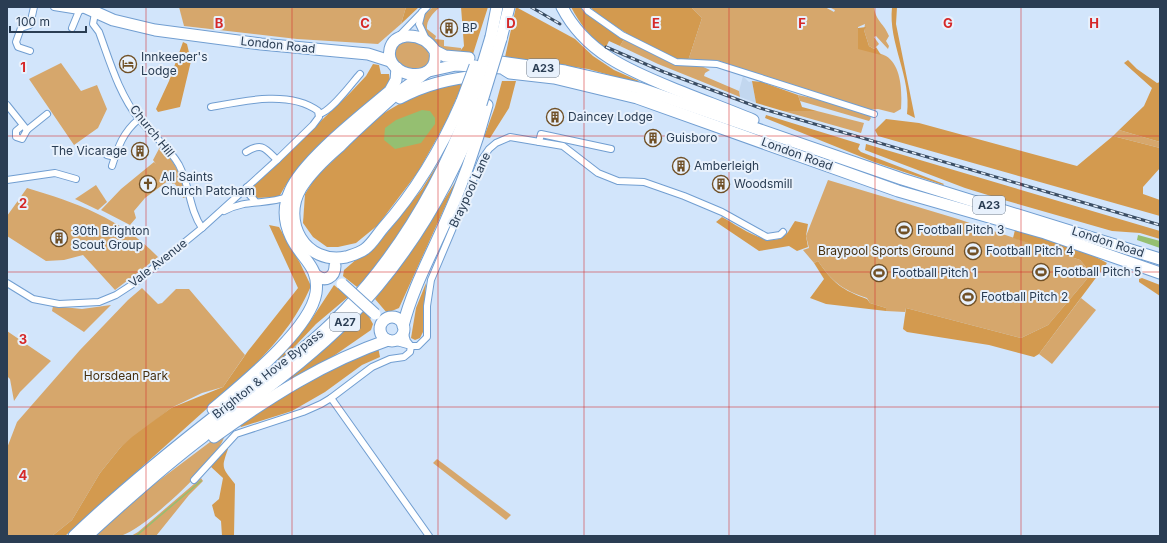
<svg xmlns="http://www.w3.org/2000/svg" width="1167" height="543" font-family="Inter,sans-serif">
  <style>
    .built { fill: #c2d7ef }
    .green { fill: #d6a76c }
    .forest { fill: #d39a4f }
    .water { fill: #95bf71 }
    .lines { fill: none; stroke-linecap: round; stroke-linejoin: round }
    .stream { stroke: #95bf71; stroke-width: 1.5 }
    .street-casing { stroke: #719ed1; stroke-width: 8 }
    .highway-casing { stroke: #719ed1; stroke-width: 13 }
    .street { stroke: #fff; stroke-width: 6 }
    .highway { stroke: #fff; stroke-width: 11 }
    .rail-casing { stroke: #3b4e64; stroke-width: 3 }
    .rail { stroke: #e8f1fc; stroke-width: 1.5; stroke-dasharray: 4.5; stroke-linecap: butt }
    .highway-bridge-casing { stroke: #719ed1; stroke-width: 13; stroke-linecap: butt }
    .highway-bridge { stroke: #fff; stroke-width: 11 }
    .grid { fill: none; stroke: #d62828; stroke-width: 1; stroke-opacity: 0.55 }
    .labels { text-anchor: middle; stroke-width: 4; stroke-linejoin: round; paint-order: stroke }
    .shield { fill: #e8f1fc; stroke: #637386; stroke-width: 1 }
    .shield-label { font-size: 11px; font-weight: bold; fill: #2a3d53 }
    .poi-label { font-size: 12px; fill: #2a3d53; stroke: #e8f1fc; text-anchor: start }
    .street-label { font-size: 12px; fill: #2a3d53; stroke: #e8f1fc }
    .park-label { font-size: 12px; fill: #47300f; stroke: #e8f1fc }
    .grid-label { font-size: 13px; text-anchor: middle; font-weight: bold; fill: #d62828; stroke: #e8f1fc; stroke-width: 4; stroke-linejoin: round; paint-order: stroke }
  </style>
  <rect width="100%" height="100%" fill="#d2e5fb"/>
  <path class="built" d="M743,76L749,82L752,81L756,103L740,97L739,91Z"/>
  <g class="green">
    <path d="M179,7H406L401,24L378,44L297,39L184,26Z"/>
    <path d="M433,7H440C433,13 426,20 427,29L436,36L435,39L444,40V46L461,48L462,55L439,49L422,29V20L424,15Z"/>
    <path d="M691,7H825L834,12L835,10L829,7H874C876,22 884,23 889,36L886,41L889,46L888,49L876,36L874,37L879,44L874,49L869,46L864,30L865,24L858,27V48C867,51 879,52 886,56C902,66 902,93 901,109L894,113L878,109L867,110L716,60L688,61L702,18Z"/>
    <path d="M624,39L678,65H699L710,70L705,73L704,76L739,91L740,97L658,64L620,46Z"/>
    <path d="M404,40L419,42L428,49L430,61L423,70L411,72L394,60C394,49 395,46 404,40Z"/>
    <path d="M61,63L81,91L97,85L107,109L98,128L74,145L29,79Z"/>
    <path d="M798,95L826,101L868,114L871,118L869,121L800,101Z"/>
    <path d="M783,111H817L864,123L861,133Z"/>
    <path d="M1119,130L1160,142V148L1113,136Z"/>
    <path d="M161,145C173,162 184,176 186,197L183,198L180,190L174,183L173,184L169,180L145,198L134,211L136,218L130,225L101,210L121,189L154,162L156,164L153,160Z"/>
    <path d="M828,180L958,219L1080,260L1086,267L1087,279L1048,325L1021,338L906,308L905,312L886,311V308L870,303L867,298C843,290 833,283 818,261L814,263L803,250L809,248L806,236Z"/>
    <path d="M96,185L107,202L98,210L75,199Z"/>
    <path d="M27,188C75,202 122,219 158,257L115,290L83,255L64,260L46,261L7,236V216Z"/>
    <path d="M142,288L158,304L162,303L176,289H189L245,355L223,387L202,393L171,408L120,448L100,473L72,520L52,536H7V448L17,422L80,350L128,300Z"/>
    <path d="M1081,298L1096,310L1052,364L1039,354Z"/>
    <path d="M111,305L84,332L52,311L53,306L82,309Z"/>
    <path d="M7,331L51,361L20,392L14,401L10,379L7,376Z"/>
    <path d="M226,430C225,456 147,527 123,535C114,538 101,536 92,536L133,500Z"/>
    <path d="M437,459L511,515L506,520L433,463Z"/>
    <path d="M201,478L203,481L189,495L156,536H131L138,532Z"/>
  </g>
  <g class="forest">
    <path d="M406,7H419L401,24Z"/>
    <path d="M461,7H488L473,54L461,53V50L464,46Z"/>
    <path d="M516,7L575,39L593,56L614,70L639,81L637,83L588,69L505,57Z"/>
    <path d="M571,7H583L624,39L620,46L609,41L605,49C590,37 580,24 571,7Z"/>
    <path d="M590,7H691L702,18L688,61C684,60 680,60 676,59C660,55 601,19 590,7Z"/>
    <path d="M892,7H897L896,24L915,118L907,114C912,77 888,44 892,7Z"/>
    <path d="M866,27L864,30L869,46L874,49L876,47L881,55L858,49V28Z"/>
    <path d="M183,42L187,44L191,61L180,107L158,112L156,109L169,81Z"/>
    <path d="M1128,60L1137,69L1157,83L1160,82V142L1119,130L1144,106L1152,88L1124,63Z"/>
    <path d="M373,64L379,65L381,74H389L390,81C357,124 306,146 279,197L255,198L251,192L252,187L350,93L366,76Z"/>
    <path d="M502,81H516L509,108L490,138L484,137L495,107Z"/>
    <path d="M752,81L762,82L798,95L802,107L817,111H783L756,103Z"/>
    <path d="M463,83L446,122L418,172L378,225L356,243L338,247H327L313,237L303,223L305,194L315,178L379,116L416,94L450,84Z"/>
    <path d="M766,115L860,144L858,149L861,152L944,184L943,185L874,162L765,118Z"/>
    <path d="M886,119L919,123L1077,166L1113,136L1160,148V168L1143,187V194L1160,200V216L878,136L875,130Z"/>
    <path d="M866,144L1160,231V239L1140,233L1112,231L1004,200L965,188L865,150Z"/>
    <path d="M445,152C425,198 393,253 357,287L343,276L344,270L386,234L422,189Z"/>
    <path d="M459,176L399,308L387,313L375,299L415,246Z"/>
    <path d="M722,217C737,225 768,249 784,236C788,234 792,225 795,221L808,224L806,236L808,247L797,251L789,246L759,251L716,222Z"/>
    <path d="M269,225L279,227L300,263L311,286C295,322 277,342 251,369L65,536H52L72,520L100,473L120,448L132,437L171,408L223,387L248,351L298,288Z"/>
    <path d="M1015,230L1085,251L1107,263L1039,354L1034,357L989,345L907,332L903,329L906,308L1021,338L1048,325L1087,279L1086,267L1080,260L1013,238Z"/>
    <path d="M818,261C833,283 842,290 867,299L870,303L886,308V311L826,304L810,298L824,279L814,263Z"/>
    <path d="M1142,278L1160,285V296L1139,282V279Z"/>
    <path d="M426,283L423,332L420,338L415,340L411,338L416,308Z"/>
    <path d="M334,285L348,297L316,324L281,361L277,360L311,320Z"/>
    <path d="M363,310L368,315L373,324L371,330L335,355L292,380L288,378Z"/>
    <path d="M378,347L380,357L362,365L325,392L292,411L241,427L238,423L296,387Z"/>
    <path d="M226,446L228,449C221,469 222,467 235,484L234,536H222L221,521L215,516L212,505L219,499L223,478L210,466Z"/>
  </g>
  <g class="water">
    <path d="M422,110L430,111L435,118V124L421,143L395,149L384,140L385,128L396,120Z"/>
    <path d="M1138,235L1160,241V248L1137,240Z"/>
  </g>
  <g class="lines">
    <path class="stream" d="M136,536L201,481"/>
    <g class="street-casing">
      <g id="street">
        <path d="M54,7L79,11L86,8"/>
        <path d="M585,7L588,11L622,35L676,62L717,64L874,114"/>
        <path d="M422,12L419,24L426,39"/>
        <path d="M95,13L93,24L99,32C110,62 119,94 139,119C151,134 169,147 179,165C190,186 189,209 202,228"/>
        <path d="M72,28L79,11"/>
        <path d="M398,37L427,7"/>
        <path d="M30,51L18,47L16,42L21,28L30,25L34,7"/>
        <path d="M7,105L27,130L47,114"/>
        <path d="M319,114C331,112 351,84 360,74"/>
        <path d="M22,126L16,131V137L22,139L27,130"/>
        <path d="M539,142L541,134L611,149"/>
        <path d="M246,152C262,142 265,148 277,160"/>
        <path d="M107,155L115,157"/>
        <path d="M112,166C118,147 123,132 139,119"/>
        <path d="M7,180L55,173L76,179"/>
        <path d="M247,187L248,193L255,201"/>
        <path d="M224,211C246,199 266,205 287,197"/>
        <path d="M7,283L33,299L59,304L99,302L116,295L136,282L202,228L277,160L313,125L319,117L318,111C290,90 242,101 211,107"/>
        <path d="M404,331L407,341L411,346"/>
        <path d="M393,341L411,346H418L427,337V306L431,280L482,159L489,149L496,143L510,137L563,146L598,173L618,181L644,182L684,196L722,212L767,237L780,235L783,232"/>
        <path d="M331,398L429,536"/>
        <path d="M194,480L236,434L303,412L321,404L331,398L372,367L390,359L404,357L410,352L411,346"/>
      </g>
    </g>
    <g class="highway-casing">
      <g id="highway">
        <path d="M84,7L113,20L155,30L261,44L368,54L390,61"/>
        <path d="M562,7C585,52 628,70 672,88C699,99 726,109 753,120"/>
        <path d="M406,36C419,35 428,40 435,51C441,87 383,78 390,49C392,41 398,37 406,36Z"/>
        <path d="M491,37L497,7"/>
        <path d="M501,39L509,7"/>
        <path d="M435,51L445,56L469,58"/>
        <path d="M494,61L565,71L639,88L902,179L1160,259"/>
        <path d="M429,71L456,65L502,68L510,73L554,78L637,98L898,191L1045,233L1160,273"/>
        <path d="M425,73C414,82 403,88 393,97C375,113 357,129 340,146C326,158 311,172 301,188C281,221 305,265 346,257C352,255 360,253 365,249C372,244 377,235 383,228C417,190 442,147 462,101"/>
        <path d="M400,98C426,84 451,78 479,76"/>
        <path d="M316,275C325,283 335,277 335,266"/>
        <circle cx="392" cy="329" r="12"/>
        <path d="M403,326C412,290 429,259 444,225C462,186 476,146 487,105"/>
        <path d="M213,409C241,385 310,330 316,293C320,266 301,259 291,237C284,222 283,206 290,191C303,160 363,114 390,91L396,80L397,68"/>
        <path d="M214,437C268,398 324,362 388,340"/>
        <path d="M74,536C120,492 169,452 219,413C262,380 307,350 345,310C402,250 442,180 471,103"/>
        <path d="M87,536C125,501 163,467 204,436C252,398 304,364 347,320C408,258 451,185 481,104"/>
      </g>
    </g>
    <use href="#street" class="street"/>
    <use href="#highway" class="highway"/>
    <g class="rail-casing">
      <g id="rail">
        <path d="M531,7L560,24"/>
        <path d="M606,47L664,72L760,108L1160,225"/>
      </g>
    </g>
    <use href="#rail" class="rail"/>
    <g class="highway-bridge-casing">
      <g id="highway-bridge">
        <path d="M462,101L475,66"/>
        <path d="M471,103L491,37"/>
        <path d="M481,104L501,39"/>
        <path d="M342,284L375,314"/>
      </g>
    </g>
    <use href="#highway-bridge" class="highway-bridge"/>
  </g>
  <path class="grid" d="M146,7V536M292,7V536M438,7V536M584,7V536M729,7V536M875,7V536M1021,7V536M7,136H1160M7,272H1160M7,407H1160"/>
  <defs>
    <g id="building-ring" transform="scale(0.9)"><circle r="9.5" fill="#e8f1fc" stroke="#705026" stroke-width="1.5"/><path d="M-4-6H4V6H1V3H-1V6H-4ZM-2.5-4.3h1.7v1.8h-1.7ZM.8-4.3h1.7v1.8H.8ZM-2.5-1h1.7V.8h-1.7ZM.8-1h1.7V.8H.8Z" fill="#705026"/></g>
    <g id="hotel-ring" transform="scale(0.9)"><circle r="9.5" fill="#e8f1fc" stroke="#705026" stroke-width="1.5"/><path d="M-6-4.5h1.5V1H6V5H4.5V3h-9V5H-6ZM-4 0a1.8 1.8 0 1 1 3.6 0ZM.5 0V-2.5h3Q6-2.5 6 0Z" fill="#705026"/></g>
    <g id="church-ring" transform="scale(0.9)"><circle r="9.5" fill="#e8f1fc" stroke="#705026" stroke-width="1.5"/><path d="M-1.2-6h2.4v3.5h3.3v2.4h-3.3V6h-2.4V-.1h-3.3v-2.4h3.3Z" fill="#705026"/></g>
    <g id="stadium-ring" transform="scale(0.9)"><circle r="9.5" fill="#e8f1fc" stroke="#705026" stroke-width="1.5"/><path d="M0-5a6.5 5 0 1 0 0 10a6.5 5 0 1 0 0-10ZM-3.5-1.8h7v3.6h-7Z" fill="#705026"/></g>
  </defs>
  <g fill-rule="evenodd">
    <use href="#building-ring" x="449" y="28"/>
    <use href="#hotel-ring" x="128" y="64"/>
    <use href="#building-ring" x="555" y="117"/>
    <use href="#building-ring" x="653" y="138"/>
    <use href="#building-ring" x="140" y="151"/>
    <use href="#building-ring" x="681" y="166"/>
    <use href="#church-ring" x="148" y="184"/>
    <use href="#building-ring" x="721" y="184"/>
    <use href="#stadium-ring" x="904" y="230"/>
    <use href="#building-ring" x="59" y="238"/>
    <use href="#stadium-ring" x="973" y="251"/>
    <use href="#stadium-ring" x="1041" y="272"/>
    <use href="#stadium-ring" x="879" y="273"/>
    <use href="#stadium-ring" x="968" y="297"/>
  </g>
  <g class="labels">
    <g class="shield">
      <rect x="527" y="59" width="32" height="18" rx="3"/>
      <rect x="973" y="196" width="32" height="18" rx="3"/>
      <rect x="330" y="313" width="30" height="18" rx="3"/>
    </g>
    <g class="shield-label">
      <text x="543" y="72">A23</text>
      <text x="989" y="209">A23</text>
      <text x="345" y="326">A27</text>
    </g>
    <g class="poi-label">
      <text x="462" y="32">BP</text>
      <text x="141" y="61">Innkeeper's<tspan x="141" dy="14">Lodge</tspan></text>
      <text x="568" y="121">Daincey Lodge</text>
      <text x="666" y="142">Guisboro</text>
      <text x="127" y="155" text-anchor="end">The Vicarage</text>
      <text x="694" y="170">Amberleigh</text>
      <text x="161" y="181">All Saints<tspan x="161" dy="14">Church Patcham</tspan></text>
      <text x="734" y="188">Woodsmill</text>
      <text x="917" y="234">Football Pitch 3</text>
      <text x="72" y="235">30th Brighton<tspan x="72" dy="14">Scout Group</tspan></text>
      <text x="986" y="255">Football Pitch 4</text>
      <text x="1054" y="276">Football Pitch 5</text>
      <text x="892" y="277">Football Pitch 1</text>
      <text x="981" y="301">Football Pitch 2</text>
    </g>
    <g class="street-label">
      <text transform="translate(278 45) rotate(6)" y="4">London Road</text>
      <text transform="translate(152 131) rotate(51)" y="4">Church Hill</text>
      <text transform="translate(797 154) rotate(20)" y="4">London Road</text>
      <text transform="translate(470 190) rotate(-65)" y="4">Braypool Lane</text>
      <text transform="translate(1108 242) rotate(18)" y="4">London Road</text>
      <text transform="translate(158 263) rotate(-38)" y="4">Vale Avenue</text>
      <text transform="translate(268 374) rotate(-38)" y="4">Brighton &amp; Hove Bypass</text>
    </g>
    <g class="park-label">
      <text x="886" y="255">Braypool Sports Ground</text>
      <text x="126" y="380">Horsdean Park</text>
    </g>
  </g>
  <g class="grid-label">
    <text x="219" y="28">B</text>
    <text x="365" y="28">C</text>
    <text x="511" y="28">D</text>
    <text x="656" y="28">E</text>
    <text x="802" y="28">F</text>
    <text x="948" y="28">G</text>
    <text x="1094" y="28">H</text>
    <text x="23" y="72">1</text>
    <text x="23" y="208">2</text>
    <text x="23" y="344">3</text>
    <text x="23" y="480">4</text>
  </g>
  <rect width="1167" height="543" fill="none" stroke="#2a3d53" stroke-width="16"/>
  <path d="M10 26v6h76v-6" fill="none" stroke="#2a3d53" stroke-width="2"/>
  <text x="16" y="26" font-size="12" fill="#2a3d53" stroke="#e8f1fc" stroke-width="3" paint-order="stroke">100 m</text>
</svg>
